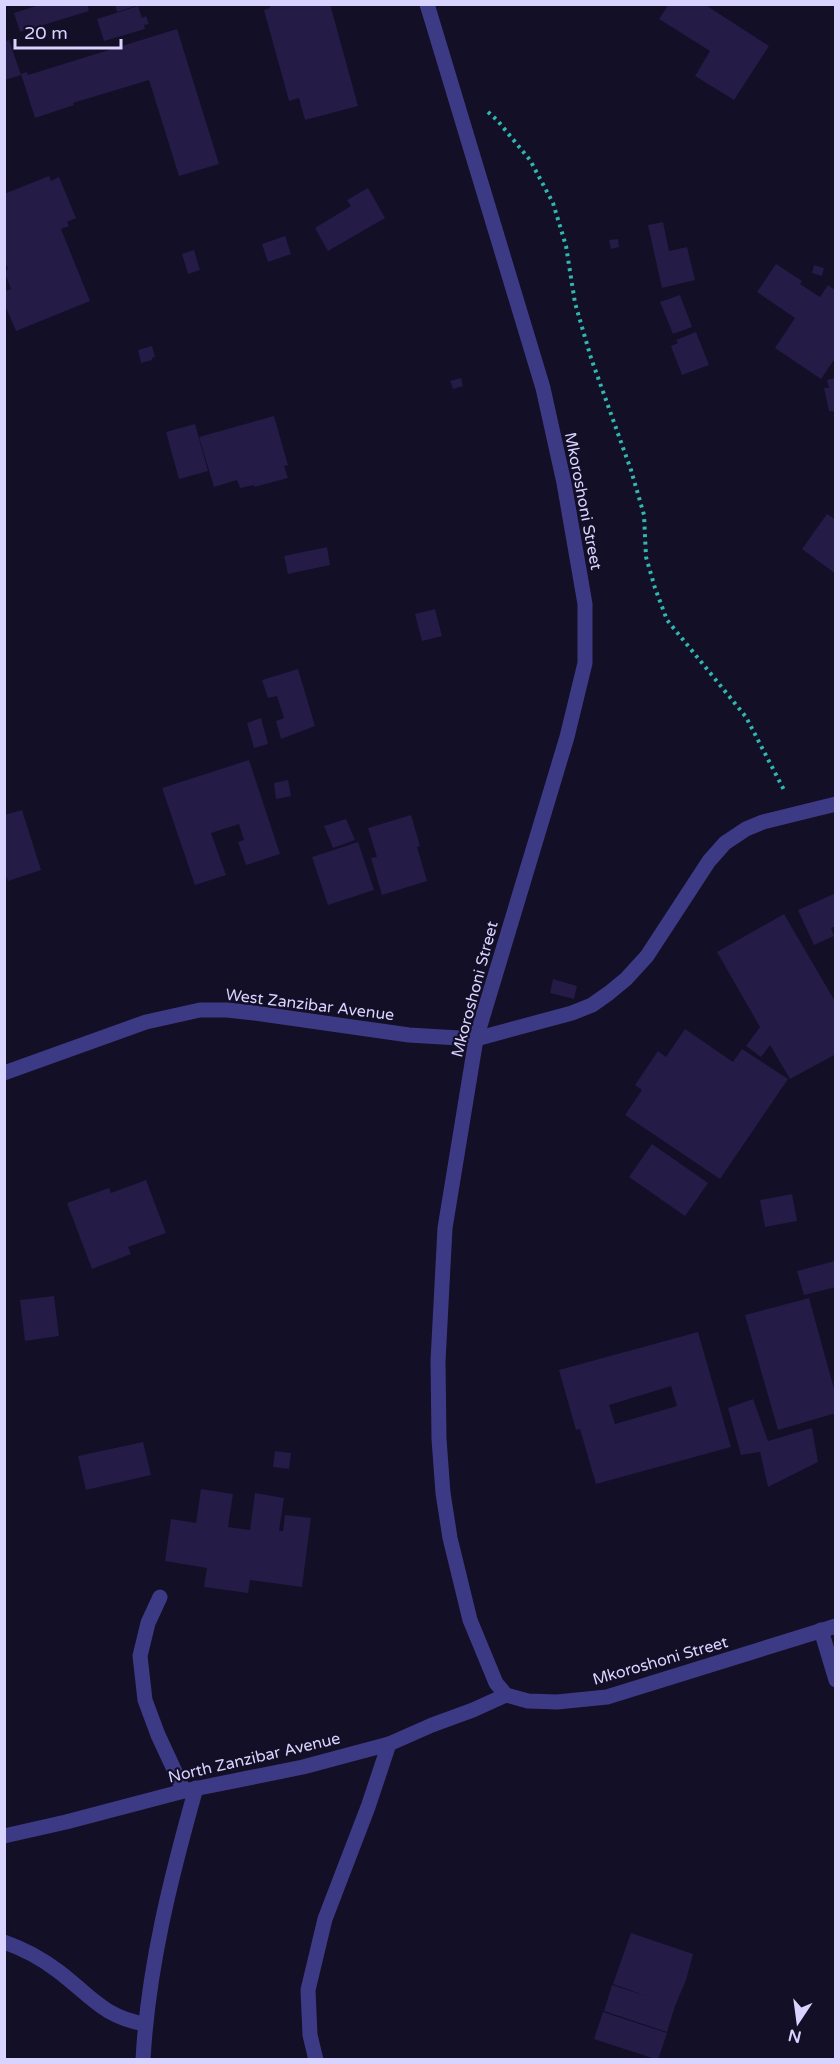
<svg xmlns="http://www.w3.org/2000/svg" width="840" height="2064" font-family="'Varela Round',sans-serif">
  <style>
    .building { fill: #241b47; fill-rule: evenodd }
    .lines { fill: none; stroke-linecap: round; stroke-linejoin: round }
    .path { stroke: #2fb8b0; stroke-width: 4; stroke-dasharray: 3 4.5; stroke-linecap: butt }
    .service { stroke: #3d3a85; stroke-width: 15 }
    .minor { stroke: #3d3a85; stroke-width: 15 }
    .tertiary { stroke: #3d3a85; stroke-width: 15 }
    .labels { text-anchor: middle; stroke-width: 4.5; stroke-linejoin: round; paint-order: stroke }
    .street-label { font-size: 16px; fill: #d9d4ff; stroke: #130f26 }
  </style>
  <rect width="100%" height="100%" fill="#130f26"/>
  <g class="building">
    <path d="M42,4H87L89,11L20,32L14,13Z"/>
    <path d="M115,4H138V5L117,12Z"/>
    <path d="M269,4H330L358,106L305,120L299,98L289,101L264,10L270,8Z"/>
    <path d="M669,4H704L769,46L734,100L695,76L710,51L659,19Z"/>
    <path d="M138,6L142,18L146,16L149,24L144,25L145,29L104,41L97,19Z"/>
    <path d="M177,29L219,164L179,176L149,80L73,103L74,105L35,118L21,74L27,72L28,75Z"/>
    <path d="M9,40L21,75L5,80V41Z"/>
    <path d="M49,176L51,181L59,177L76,218L67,222L69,226L61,229L90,301L16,331L4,303V291L11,289L4,271L8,269L4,260V194Z"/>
    <path d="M368,188L385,218L328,251L315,228L351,206L347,200Z"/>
    <path d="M663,222L669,251L687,247L695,280L662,288L648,225Z"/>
    <path d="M285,236L291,254L268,262L262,244Z"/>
    <path d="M618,239L619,247L611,249L609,240Z"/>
    <path d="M194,250L200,270L188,274L182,254Z"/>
    <path d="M776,264L802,281L800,284L820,297L828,285L836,291V357L821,379L775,348L795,318L757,292Z"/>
    <path d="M814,265L824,268L822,276L812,273Z"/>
    <path d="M680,295L692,327L673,334L660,302Z"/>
    <path d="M696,332L709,365L682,375L671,346L678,343L676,340Z"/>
    <path d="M152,346L155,357L152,358V360L141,363L138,350Z"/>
    <path d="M461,378L463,386L453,389L450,381Z"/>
    <path d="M836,378V415H835L833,411H829L824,388H829L827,380Z"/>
    <path d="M274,416L288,465L284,466L288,478L254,487V485L240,488L237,480L214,487L199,437Z"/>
    <path d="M195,424L208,471L179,479L166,432Z"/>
    <path d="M827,514L836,520V574L802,549Z"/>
    <path d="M327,547L330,565L288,574L284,556Z"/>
    <path d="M435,609L442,636L422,641L415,614Z"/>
    <path d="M298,669L315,726L281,739L276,721L284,718L277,696L268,698L262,680Z"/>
    <path d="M261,718L268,744L254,748L247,723Z"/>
    <path d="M249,760L280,854L246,865L238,842L244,840L239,824L211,833L226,875L195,885L162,788Z"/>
    <path d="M288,780L291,796L276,799L274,783Z"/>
    <path d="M22,810L41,870L8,881L6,877H4V815Z"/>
    <path d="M411,815L420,846L417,847L427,881L382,895L371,858L377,857L368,828Z"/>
    <path d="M346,819L355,840L333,848L324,826Z"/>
    <path d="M358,842L374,890L328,905L312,857Z"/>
    <path d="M836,893V926L831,928L834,936L814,945L798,910Z"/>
    <path d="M784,914L836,1003V1054L790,1079L770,1045L761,1057L746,1046L760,1027L717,952Z"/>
    <path d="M553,979L577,986L574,999L550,993Z"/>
    <path d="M685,1029L733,1062L742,1049L788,1079L720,1179L625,1115L642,1090L635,1085L658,1051L666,1057Z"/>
    <path d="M652,1144L708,1183L685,1216L629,1177Z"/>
    <path d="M146,1180L166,1233L128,1247L131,1254L92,1269L67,1203L109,1188L111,1193Z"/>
    <path d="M792,1194L797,1221L765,1227L760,1200Z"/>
    <path d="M835,1261L836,1287L804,1295L797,1271Z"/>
    <path d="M54,1296L59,1336L25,1341L20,1300Z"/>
    <path d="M809,1298L836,1396V1413L778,1430L745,1315Z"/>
    <path d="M698,1332L731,1447L596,1484L580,1429L576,1430L559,1370ZM671,1386L677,1406L615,1424L609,1405Z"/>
    <path d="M753,1399L768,1441L812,1428L818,1462L768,1487L760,1452L741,1455L728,1408Z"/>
    <path d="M143,1442L151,1475L86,1490L78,1456Z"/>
    <path d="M275,1451L291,1453L289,1469L273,1467Z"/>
    <path d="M201,1489L233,1494L228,1527L250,1530L255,1493L284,1498L279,1531H283L285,1515L311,1518L302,1587L250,1580L248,1593L204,1587L207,1568L165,1561L171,1519L196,1523Z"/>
    <path d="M631,1933L693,1954L686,1980L675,2006L667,2032L604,2011L612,1985L646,1996L613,1984Z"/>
    <path d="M603,2012L667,2033L658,2060L594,2039Z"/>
  </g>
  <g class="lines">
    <path class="path" d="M488,112L497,120L530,160L553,203L566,246L575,303L591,358L631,470L644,515L646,557L655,588L667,620L746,717L784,790"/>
    <g class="service">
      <path d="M160,1597L148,1623L140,1656L145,1700L158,1735L184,1791"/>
      <path d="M821,1630L836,1680"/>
      <path d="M4,1942C24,1949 41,1958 58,1971C90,1995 103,2017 145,2024"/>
      <path d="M143,2060C148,1967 171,1877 196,1788"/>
    </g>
    <g class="minor">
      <path d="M4,1073L146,1022L200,1010H227L254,1013L409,1035L476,1039L572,1013L592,1005L609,993L626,979L647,956L709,861L725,843L746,829L763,822L836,804"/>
      <path d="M4,1836L66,1822L184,1791L303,1767L389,1744L432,1725L473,1710L506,1695"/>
      <path d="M316,2060L310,2035L308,1990L325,1919L368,1807L389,1744"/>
    </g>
    <path class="tertiary" d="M427,4L543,388L564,483L585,604V663L567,737L476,1039L445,1228L438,1361L439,1439L443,1493L450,1538L470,1620L496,1683L506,1695L528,1701L557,1702L607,1697L836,1626"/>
  </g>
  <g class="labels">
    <g class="street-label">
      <text transform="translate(584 501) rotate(79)" y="6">Mkoroshoni Street</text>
      <text transform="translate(474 989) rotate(-75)" y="6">Mkoroshoni Street</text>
      <text transform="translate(310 1004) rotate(7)" y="6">West Zanzibar Avenue</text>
      <text transform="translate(660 1660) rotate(-16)" y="6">Mkoroshoni Street</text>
      <text transform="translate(254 1757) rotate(-13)" y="6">North Zanzibar Avenue</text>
    </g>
  </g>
  <rect width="840" height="2064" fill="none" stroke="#d9d4ff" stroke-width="12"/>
  <g transform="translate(798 2022) rotate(193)" stroke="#130f26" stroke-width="4.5" paint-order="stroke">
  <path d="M0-4.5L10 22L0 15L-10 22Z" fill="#d9d4ff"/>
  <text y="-9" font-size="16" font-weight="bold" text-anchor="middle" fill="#d9d4ff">N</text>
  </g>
  <path d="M15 39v9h106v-9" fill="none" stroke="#d9d4ff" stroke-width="3"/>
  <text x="24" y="39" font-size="18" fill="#d9d4ff" stroke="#130f26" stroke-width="4.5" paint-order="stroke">20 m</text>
</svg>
